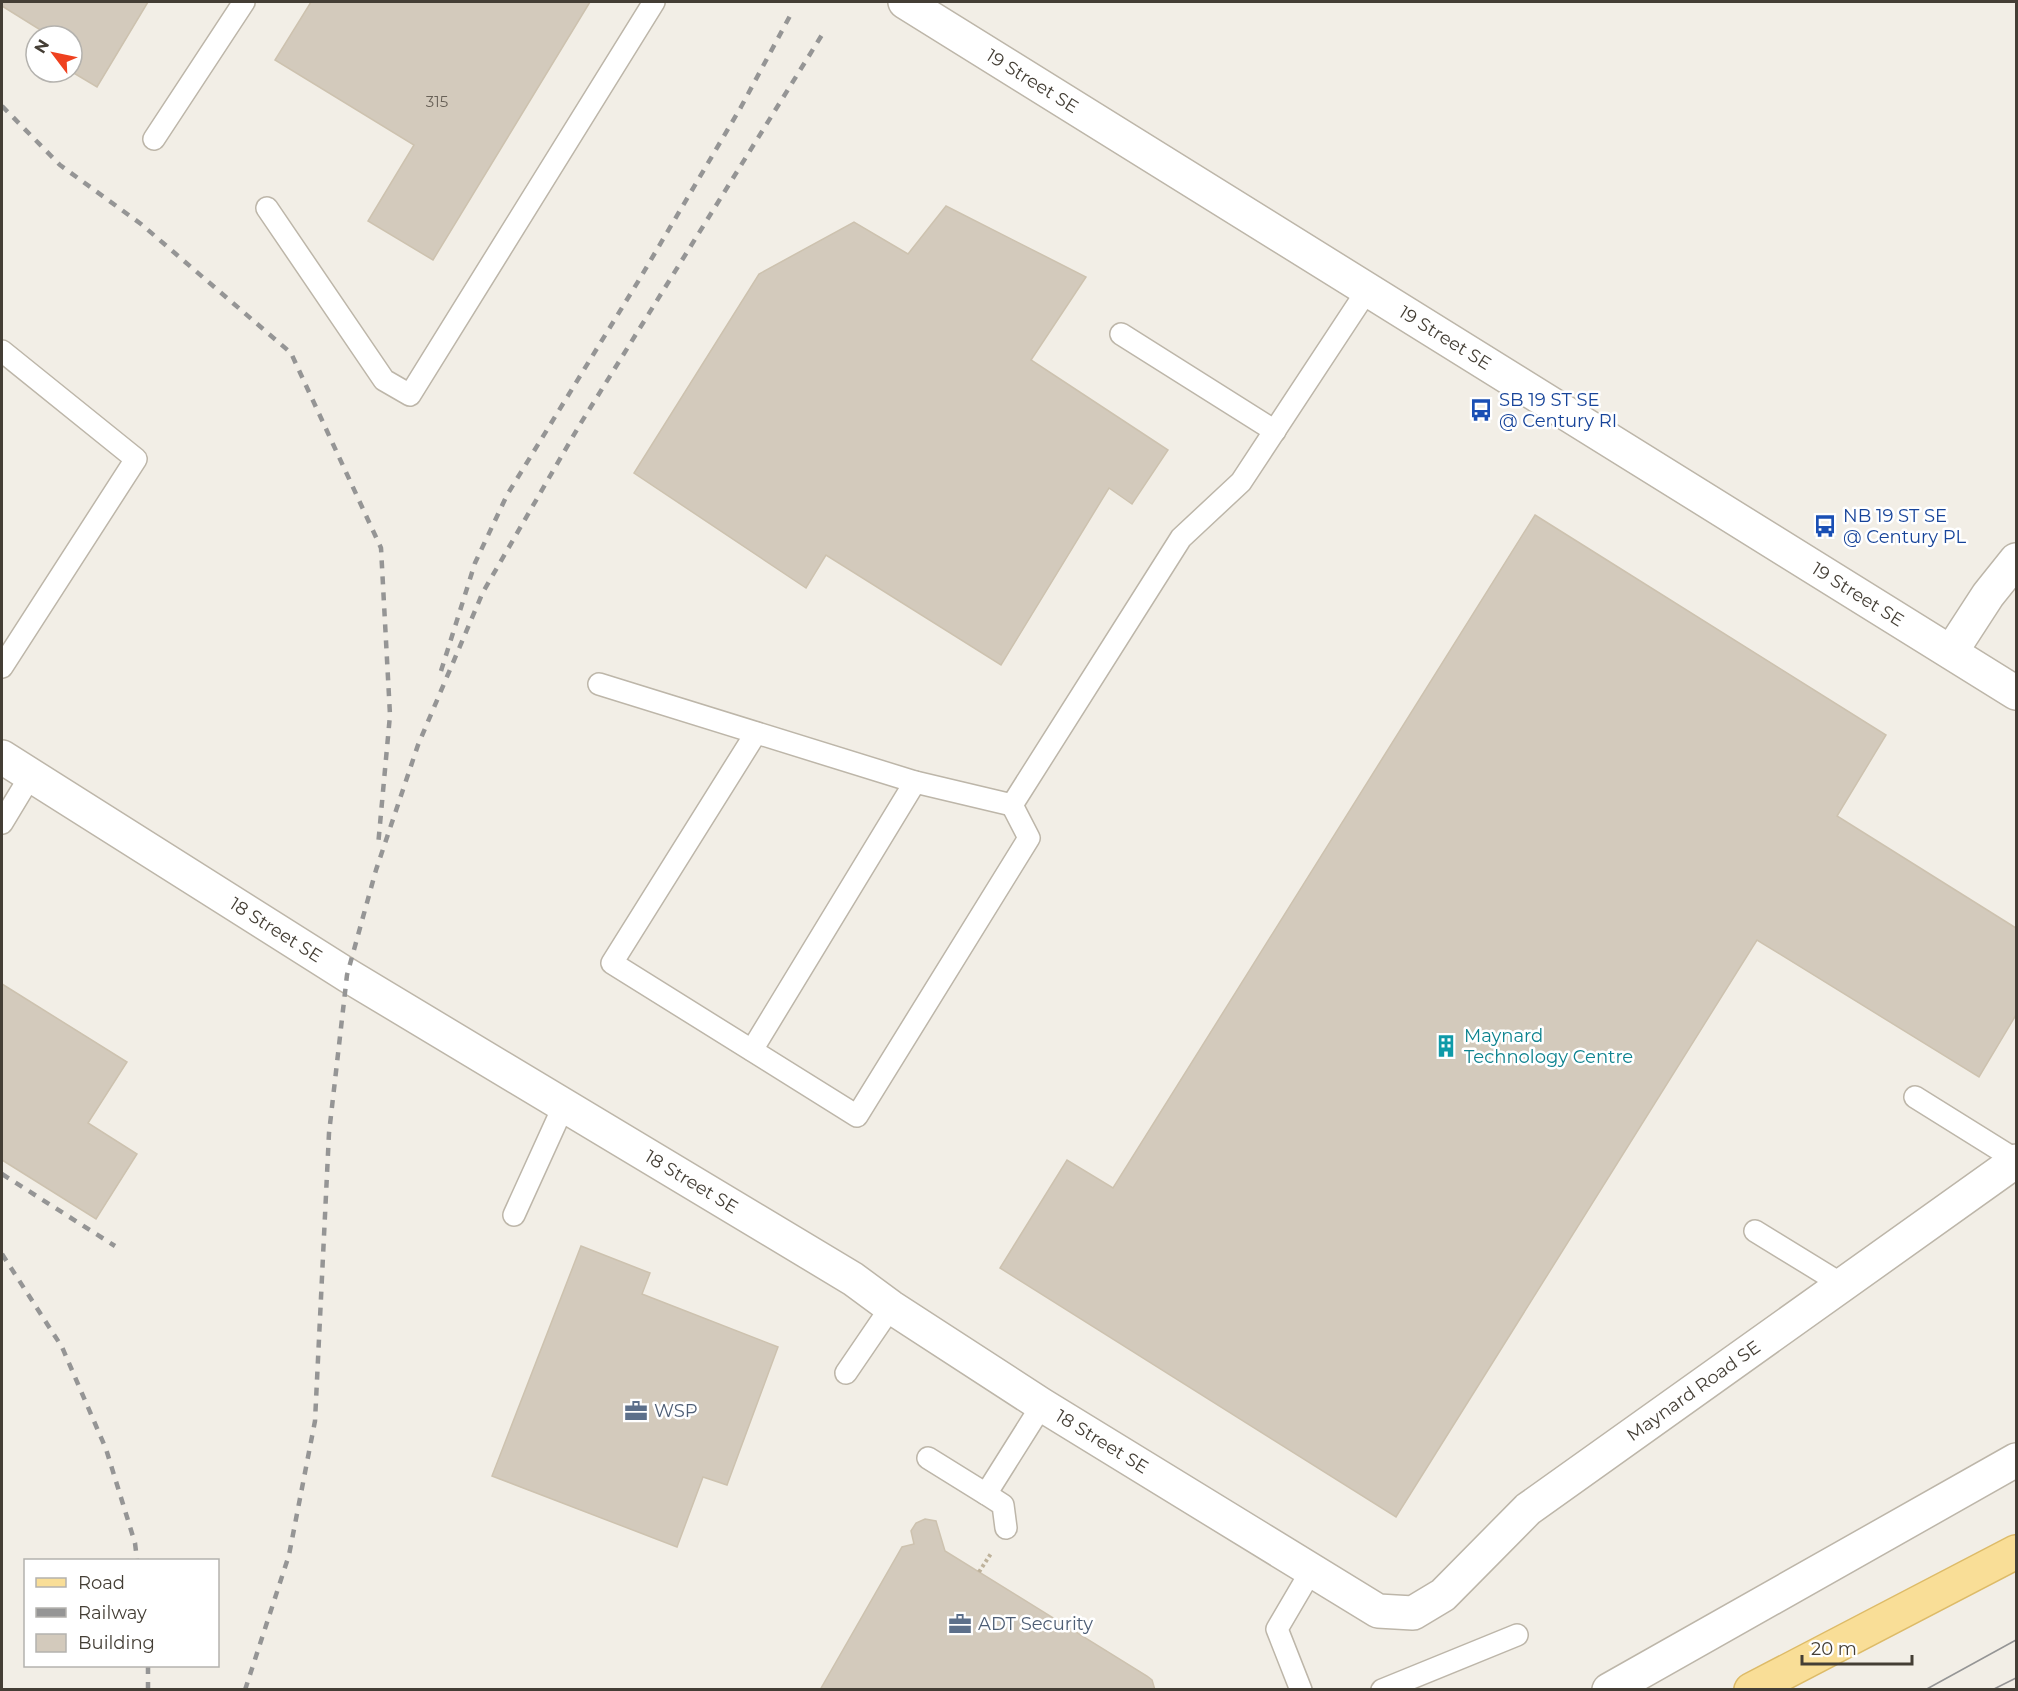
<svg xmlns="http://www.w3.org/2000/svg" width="2018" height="1691" font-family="Montserrat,sans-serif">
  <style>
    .building { fill: #d3cabc; stroke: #cdc2af; stroke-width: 1.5 }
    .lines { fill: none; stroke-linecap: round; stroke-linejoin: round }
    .service-casing { stroke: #bdb6a9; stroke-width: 24 }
    .minor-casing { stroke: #bdb6a9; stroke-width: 36 }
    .tertiary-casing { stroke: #bdb6a9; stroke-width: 36 }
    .primary-casing { stroke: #ddbb68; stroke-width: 36 }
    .path { stroke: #beb29b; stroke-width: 4; stroke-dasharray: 3 3; stroke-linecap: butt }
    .service { stroke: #fff; stroke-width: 21 }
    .minor { stroke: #fff; stroke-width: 33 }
    .tertiary { stroke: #fff; stroke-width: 33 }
    .primary { stroke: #f9de97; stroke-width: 33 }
    .tram { stroke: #959595; stroke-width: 1.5 }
    .rail { stroke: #959595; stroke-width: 4.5; stroke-dasharray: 8 8; stroke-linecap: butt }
    .labels { text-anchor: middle; stroke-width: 5; stroke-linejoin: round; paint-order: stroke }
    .number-label { font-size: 15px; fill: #686157 }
    .street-label { font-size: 18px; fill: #443e35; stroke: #fff }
    .transit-label { font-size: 18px; fill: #164399; stroke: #fff; text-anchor: start }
    .culture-label { font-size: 18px; fill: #0d838f; stroke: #fff; text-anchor: start }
    .service-label { font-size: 18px; fill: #4e5e75; stroke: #fff; text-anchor: start }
  </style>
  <rect width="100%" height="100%" fill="#f2eee6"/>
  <g class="building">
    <path d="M2,2H148L97,87L72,72V36H46L47,34L2,6Z"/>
    <path d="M311,2H590L433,260L368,221L414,145L275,60Z"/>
    <path d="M946,206L1086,277L1031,360L1168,450L1132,504L1109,488L1001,665L826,555L806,588L634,473L759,274L854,222L908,254Z"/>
    <path d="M1535,515L1886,735L1837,816L2016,928V1015L1979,1077L1757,940L1396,1517L1000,1268L1067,1160L1113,1188Z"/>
    <path d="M2,984L127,1062L88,1123L137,1154L96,1219L2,1160Z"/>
    <path d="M581,1246L650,1273L642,1294L778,1347L727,1485L703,1477L677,1547L492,1476Z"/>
    <path d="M925,1519L936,1521L945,1551L1147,1676L1152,1680L1155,1690H820L902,1547L914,1544L911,1531L916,1523Z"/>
  </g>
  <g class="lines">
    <g class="service-casing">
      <g id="service">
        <path d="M154,139L244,2"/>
        <path d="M267,208L384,380L410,395L654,2"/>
        <path d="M1121,334L1275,431"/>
        <path d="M2,351L136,459L2,667"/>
        <path d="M599,684L915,782L1012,805L1181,538L1241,482L1368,289"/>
        <path d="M756,733L612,963L857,1116L1029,838L1012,805"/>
        <path d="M2,823L31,775"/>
        <path d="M752,1050L915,782"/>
        <path d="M1915,1097L2016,1160"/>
        <path d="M514,1215L564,1105"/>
        <path d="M1755,1231L1843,1285"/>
        <path d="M846,1373L891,1307"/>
        <path d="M928,1458L986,1494L1042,1405"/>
        <path d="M986,1494L1003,1505L1006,1528"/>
        <path d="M1301,1690L1277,1629L1311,1571"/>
        <path d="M1382,1690L1517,1635"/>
      </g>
    </g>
    <g class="minor-casing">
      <g id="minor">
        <path d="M1951,652L1988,595L2016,560"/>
        <path id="s1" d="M2,757L347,975L853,1279L891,1307L1042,1405L1378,1611L1413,1613L1443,1595L1528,1509L2016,1161"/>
      </g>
    </g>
    <g class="tertiary-casing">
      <g id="tertiary">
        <path id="s2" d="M905,2L2016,693"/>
        <path d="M1609,1690L2016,1460"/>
      </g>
    </g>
    <g class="primary-casing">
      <path id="primary" d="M1751,1690L2016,1552"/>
    </g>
    <path class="path" d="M979,1572L992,1552"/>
    <use href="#service" class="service"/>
    <use href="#minor" class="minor"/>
    <use href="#tertiary" class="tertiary"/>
    <use href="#primary" class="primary"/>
    <g class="tram">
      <path d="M1925,1690L2016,1640"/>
      <path d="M1992,1690L2016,1678"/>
    </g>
    <g class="rail">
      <path d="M2,106L60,165L141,224L291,353L381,548L390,715L378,846"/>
      <path d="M441,671L475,563L507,495L639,280L741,107L791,14"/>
      <path d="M2,1174L115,1246"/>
      <path d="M2,1254L62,1347L106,1449L135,1543L137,1560"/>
      <path d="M148,1690V1666"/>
      <path d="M245,1690L289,1555L315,1421L329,1133L347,975L376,870L418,745L483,592L579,426L825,30"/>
    </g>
  </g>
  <defs>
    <g id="bus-bare" transform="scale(1.8)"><path d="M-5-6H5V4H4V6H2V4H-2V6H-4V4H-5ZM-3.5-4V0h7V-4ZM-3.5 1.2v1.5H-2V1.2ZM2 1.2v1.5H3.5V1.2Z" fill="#1a4fb4" stroke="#fff" stroke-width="2.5" paint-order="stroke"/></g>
    <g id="building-bare" transform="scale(1.8)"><path d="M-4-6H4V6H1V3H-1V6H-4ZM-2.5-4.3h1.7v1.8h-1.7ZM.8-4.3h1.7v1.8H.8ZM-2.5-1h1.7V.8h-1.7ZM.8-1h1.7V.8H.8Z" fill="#0f9aa8" stroke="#fff" stroke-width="2.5" paint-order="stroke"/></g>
    <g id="office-bare" transform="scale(1.8)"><path d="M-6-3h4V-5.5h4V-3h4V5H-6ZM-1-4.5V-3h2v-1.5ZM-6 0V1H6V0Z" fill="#5c6f8a" stroke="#fff" stroke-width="2.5" paint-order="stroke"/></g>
  </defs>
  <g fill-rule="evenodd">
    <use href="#bus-bare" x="1481" y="410"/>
    <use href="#bus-bare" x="1825" y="526"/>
    <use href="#building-bare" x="1446" y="1046"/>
    <use href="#office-bare" x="636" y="1411"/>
    <use href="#office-bare" x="960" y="1624"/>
  </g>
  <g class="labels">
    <g class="number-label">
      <text x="437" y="107">315</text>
    </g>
    <g class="street-label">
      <text dy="6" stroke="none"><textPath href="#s2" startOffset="150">19 Street SE</textPath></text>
      <text dy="6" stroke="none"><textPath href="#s2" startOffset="636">19 Street SE</textPath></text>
      <text dy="6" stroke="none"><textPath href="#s2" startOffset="1122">19 Street SE</textPath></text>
      <text dy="6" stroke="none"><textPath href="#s1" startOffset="324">18 Street SE</textPath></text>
      <text dy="6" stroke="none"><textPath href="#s1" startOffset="810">18 Street SE</textPath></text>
      <text dy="6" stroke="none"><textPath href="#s1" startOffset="2014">Maynard Road SE</textPath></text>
      <text dy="6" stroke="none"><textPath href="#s1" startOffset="1296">18 Street SE</textPath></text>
    </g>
    <g class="transit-label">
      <text x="1499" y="406">SB 19 ST SE<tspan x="1499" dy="21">@ Century RI</tspan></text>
      <text x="1843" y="522">NB 19 ST SE<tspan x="1843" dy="21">@ Century PL</tspan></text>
    </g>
    <g class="culture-label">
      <text x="1464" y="1042">Maynard<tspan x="1464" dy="21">Technology Centre</tspan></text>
    </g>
    <g class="service-label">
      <text x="654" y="1417">WSP</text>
      <text x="978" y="1630">ADT Security</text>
    </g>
  </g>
  <rect width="2018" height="1691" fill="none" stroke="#443e35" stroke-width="6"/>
  <rect x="24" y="1559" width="195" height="108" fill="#ffffff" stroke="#b4b2ae" stroke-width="1.5"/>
  <rect x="36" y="1578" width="30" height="9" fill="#f9de97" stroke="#b4b2ae" stroke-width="1.5"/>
  <text x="78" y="1589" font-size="18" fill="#443e35">Road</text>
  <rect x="36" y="1608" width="30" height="9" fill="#959595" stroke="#b4b2ae" stroke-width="1.5"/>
  <text x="78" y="1619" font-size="18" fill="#443e35">Railway</text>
  <rect x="36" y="1634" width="30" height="18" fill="#d3cabc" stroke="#b4b2ae" stroke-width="1.5"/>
  <text x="78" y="1649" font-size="18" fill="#443e35">Building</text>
  <g transform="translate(54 54) rotate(302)"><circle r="28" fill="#ffffff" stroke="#b4b2ae" stroke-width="1.5"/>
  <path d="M0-4.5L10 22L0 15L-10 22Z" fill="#ef411f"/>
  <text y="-9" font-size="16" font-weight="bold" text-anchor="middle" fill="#443e35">N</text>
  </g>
  <path d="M1802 1655v9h110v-9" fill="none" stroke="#443e35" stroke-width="3"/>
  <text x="1811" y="1655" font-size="18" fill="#443e35" stroke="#ffffff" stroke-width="4.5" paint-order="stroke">20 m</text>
</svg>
